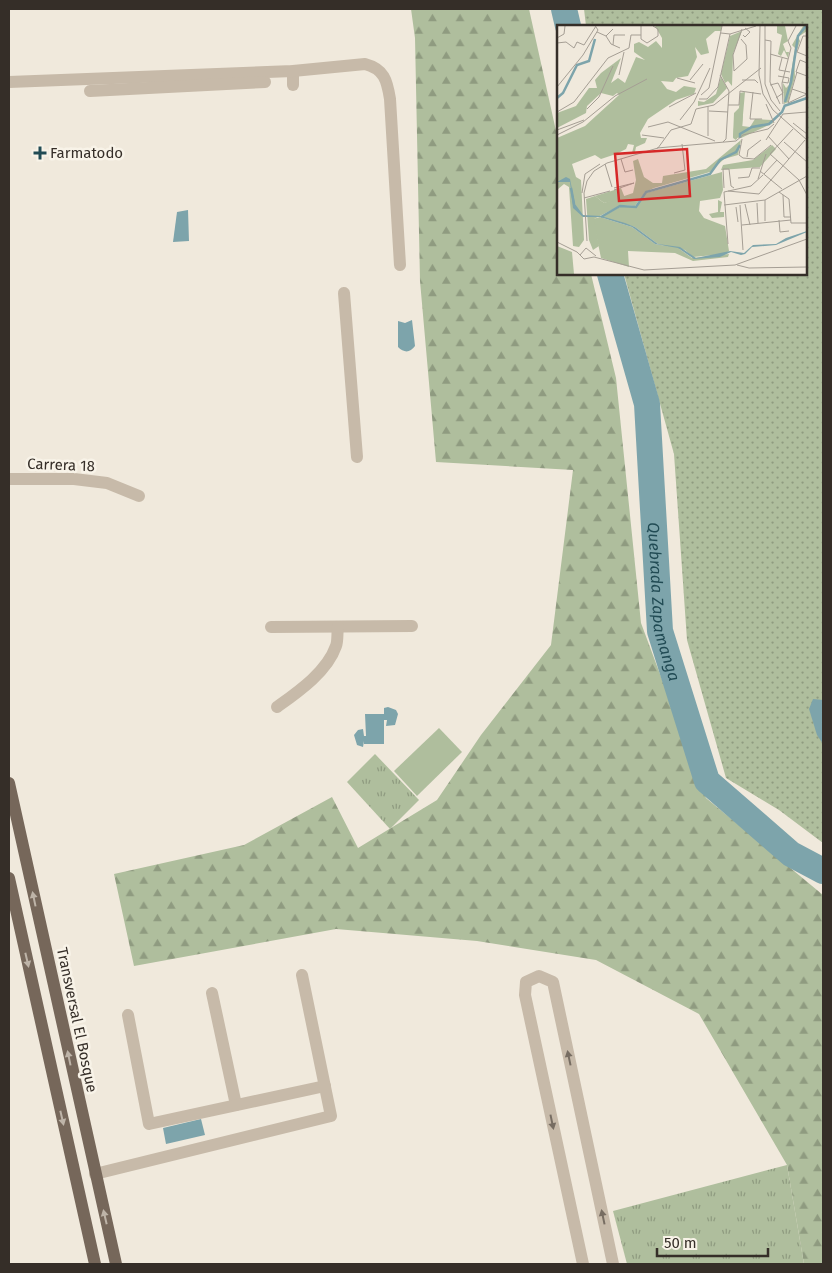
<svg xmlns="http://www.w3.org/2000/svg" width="832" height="1273" font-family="'Fira Sans',sans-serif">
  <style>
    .grass { fill: url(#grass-dots) }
    .forest { fill: url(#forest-firs) }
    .park { fill: url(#park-tufts) }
    .pitch { fill: #afbe9d }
    .water { fill: #7da4ab }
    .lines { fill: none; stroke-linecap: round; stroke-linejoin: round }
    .river { stroke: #7da4ab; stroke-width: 26 }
    .minor { stroke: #c7baa9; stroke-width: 12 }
    .primary { stroke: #76675a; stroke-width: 12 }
    .oneway { fill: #beb4a8 }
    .oneway2 { fill: #776d62 }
    .poi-dot { fill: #214b54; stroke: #f8f3e8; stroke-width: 2 }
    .labels { text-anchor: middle; stroke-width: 5; stroke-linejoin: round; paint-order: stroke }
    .poi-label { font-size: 15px; fill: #352e28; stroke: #f8f3e8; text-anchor: start }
    .street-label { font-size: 15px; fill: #352e28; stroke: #f8f3e8 }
    .water-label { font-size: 16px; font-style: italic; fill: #214b54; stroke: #f8f3e8 }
    .inset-river { fill: none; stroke: #7da4ab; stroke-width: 2.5 }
    .inset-road { fill: none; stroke: #a59e94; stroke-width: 1 }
    .view { fill: #d62828; fill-opacity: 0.15; stroke: #d62828; stroke-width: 2.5 }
    .inset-edge { fill: none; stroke: #352e28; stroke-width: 2.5 }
  </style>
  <defs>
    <pattern id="grass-dots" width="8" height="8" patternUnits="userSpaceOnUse" patternTransform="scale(1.25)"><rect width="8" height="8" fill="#afbe9d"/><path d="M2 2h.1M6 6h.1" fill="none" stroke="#8f9b80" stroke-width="1.8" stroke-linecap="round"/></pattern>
    <pattern id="forest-firs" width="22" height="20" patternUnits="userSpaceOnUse" patternTransform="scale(1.25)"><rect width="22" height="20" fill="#afbe9d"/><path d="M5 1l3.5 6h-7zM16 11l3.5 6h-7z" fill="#8f9b80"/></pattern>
    <pattern id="park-tufts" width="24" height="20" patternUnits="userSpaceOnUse" patternTransform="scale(1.25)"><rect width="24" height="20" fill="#afbe9d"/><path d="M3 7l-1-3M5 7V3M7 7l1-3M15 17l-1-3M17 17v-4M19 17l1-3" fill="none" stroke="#8f9b80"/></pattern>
  </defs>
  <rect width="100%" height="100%" fill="#f0e9dc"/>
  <path class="grass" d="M584,9H823V843L779,810L726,778L687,640L674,454L624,274H806V26H586Z"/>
  <path class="forest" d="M411,9H529L558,140V274H591L616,378L641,623L706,798L823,895V1264H804L787,1165L699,1014L596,960L477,941L336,929L134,966L114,874L244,845L332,797L358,848L437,800L481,735L551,645L573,470L436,462L420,281L415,38Z"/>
  <g class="park">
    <path d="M375,754L419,800L390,829L347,782Z"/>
    <path d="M787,1165L804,1264H627L613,1211Z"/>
  </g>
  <path class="pitch" d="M439,728L462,752L417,796L394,771Z"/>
  <g class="water">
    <path d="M188,210L189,241L173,242L177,212Z"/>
    <path d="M412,320L415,346C410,353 404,353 398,347V321L405,323Z"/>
    <path d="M813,699L823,700V744L817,735L809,709Z"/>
    <path d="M388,707L396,710L398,714L395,725L386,726L387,720H384V744H364V741L363,747L357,745L354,735L358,730L363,729L364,736H366L365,714H384V708Z"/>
    <path d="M201,1119L205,1135L166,1144L163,1128Z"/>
  </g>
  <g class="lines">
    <g class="river">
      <path d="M564,9L568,26"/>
      <path id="s1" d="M610,274L647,404L660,631L707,781L791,854L823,871"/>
    </g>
    <g class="minor">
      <path d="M293,71V85"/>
      <path d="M9,82L293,71L365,64C384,69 387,80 390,99L400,265"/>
      <path d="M90,91L265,82"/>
      <path d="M344,293L357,457"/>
      <path d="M9,479H74L107,483L139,496"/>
      <path d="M271,627L412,626"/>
      <path d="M277,707C298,692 327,672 336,646C338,641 337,633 338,627"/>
      <path d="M212,993L236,1105"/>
      <path d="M128,1015L149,1124L325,1086"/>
      <path d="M95,1174L331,1116L302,975"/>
      <path d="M583,1264L525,995L526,982L539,976L553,982L613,1264"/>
    </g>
    <g class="primary">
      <path d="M9,783L116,1264"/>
      <path d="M9,878L95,1264"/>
    </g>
  </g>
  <defs><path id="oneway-solid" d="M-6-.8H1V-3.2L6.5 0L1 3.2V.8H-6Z" transform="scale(1.25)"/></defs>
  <g class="oneway">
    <use href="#oneway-solid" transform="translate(34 899) rotate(-102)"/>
    <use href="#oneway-solid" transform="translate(27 960) rotate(77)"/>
    <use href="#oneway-solid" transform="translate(69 1058) rotate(-102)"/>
    <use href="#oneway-solid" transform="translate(62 1118) rotate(77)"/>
    <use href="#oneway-solid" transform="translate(105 1217) rotate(-103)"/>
  </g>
  <g class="oneway2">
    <use href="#oneway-solid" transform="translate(569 1058) rotate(-102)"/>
    <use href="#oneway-solid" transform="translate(552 1122) rotate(78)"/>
    <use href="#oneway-solid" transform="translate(603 1217) rotate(-102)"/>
  </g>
  <path class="poi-dot" d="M37.5 145.5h5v5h5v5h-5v5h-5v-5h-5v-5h5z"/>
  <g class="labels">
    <g class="poi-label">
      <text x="50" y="158">Farmatodo</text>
    </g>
    <g class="street-label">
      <text transform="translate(61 465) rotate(2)" y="5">Carrera 18</text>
      <text transform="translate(77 1020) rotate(78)" y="5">Transversal El Bosque</text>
    </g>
    <g class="water-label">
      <text dy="6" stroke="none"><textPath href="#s1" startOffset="334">Quebrada Zapamanga</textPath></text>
    </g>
  </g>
  <g transform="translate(557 25)">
    <rect width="250" height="250" fill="#f0e9dc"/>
    <path d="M165,147L166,165L163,173L143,176L142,186L147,193L168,201L172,226L167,229L136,232L128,225L101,219L78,202L45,192L63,182H79L89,168ZM43,192L75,202L98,219L121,223L135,233L172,229L171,232L136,236L118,228L71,226L72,242L44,233L36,194Z" fill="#afbe9d"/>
    <path d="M98,1H165L164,6H158L149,14L152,28L144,30L138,22L140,32L131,51L119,53L116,57L104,56L110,64L119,67L127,61L139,63L137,69L119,75L91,94L83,108L84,113H90L88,118L79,122L78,127L75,128L77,120L71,119L69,124L59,129L44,134L38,130L15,139L19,152L24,155L27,215L22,222L16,221L12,162L7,159L0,165V113L28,101L62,70L60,68L56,71L44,68L30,81L29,88L0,103V88L19,81L32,63H40L38,55L44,48L64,33L54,58L61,53L68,58L79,32L88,35L77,27V19L82,17L91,22L99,16L105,23V13ZM220,1H228L231,16L226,19L229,27H232L231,33L227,25L224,31L221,29L225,10L220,8ZM246,1H250V6L241,12L243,16L237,34L238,52L231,77L227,79L226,58L229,63L232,60L238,23L235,20ZM185,6L176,29L175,61L171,56L168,58L164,49L173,11ZM184,115L181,130L167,134L153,147L97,163L88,167L78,181L64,180L37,194L42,221L36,225L32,215L29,174L38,171L47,178L76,168L79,155L76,136L81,134L87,152L96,158H105L106,151L149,144Z" fill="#afbe9d"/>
    <path d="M0,221L15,227L17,249H0Z" fill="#afbe9d"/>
    <path d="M164,52L170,63L156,78L141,81V76L147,77L159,69ZM188,67L185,101L193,102L198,94L215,95L216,98L184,113L176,112L177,88L182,83L183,68ZM215,120L219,124L203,142L164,145L166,140L196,135ZM64,163L68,173L47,178L38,171Z" fill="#afbe9d"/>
    <path d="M186,88L185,106L179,115L176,113L178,90ZM161,175L165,177L163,187H167V192L155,193L152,189L161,187Z" fill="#afbe9d"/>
    <path d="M9,152L13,154L18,179L26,190L44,191L68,198L78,202L101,219L123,222L139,233L173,226L187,228L196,220L219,219L229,213L250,206V207L219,220L195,222L188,229L184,230L174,227L163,232L137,234L121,223L98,219L75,202L43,192H26L16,183L13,157H0Z" fill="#7da4ab"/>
    <path class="inset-river" d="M0,73L6,68L20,40L32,36L38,14M228,77L234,57L241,11L249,1M227,81L250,73M183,113V109L195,102L212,99L225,87L228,80M14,163L17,179M44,192L63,181L79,182L89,167L153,149L163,135L179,127L183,120"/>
    <path class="inset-road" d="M84,1V14L90,18L101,11V4L96,1M203,1L202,50L206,69L216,85L250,115M208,1V59L214,75L223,86M40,7L49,11L56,4M164,8L173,9L199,1M186,10L188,12L193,7L188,3M49,11L54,19L63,23M250,11H246L240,27L250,31M0,13L7,9L8,1M184,14L189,20L190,34L177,46L176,30L185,4M208,15L214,16L213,57L223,79M0,18L9,17L17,23L20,17L27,20L39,1M56,20L57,10H68M213,29L231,34M225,33L222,45L233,47M250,38L243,35L239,47L250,51M62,50L67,27M163,50L172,66L169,114L166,117M221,51L232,53L231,58L225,57M120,53L138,58M133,55L146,39M185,55H198L201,58M213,60L221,58L226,68L219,73M0,62L26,30L41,5L39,2M235,64L250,69M196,67L193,94H205M144,70L152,63L165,1M142,74H150L161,62L173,9M231,78L240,47M231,78L250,69M209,79L217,98M226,79L225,58L234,23L231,16L239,1M171,80H182L183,66L204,69M112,82L139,68M30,84L42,72L56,41M152,86L171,87M0,87L17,77L51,33L72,23L74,10H84M123,95L137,77L153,43M236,98L250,109M91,102L111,97L158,116M0,105L27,95M0,110L26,97L58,71L90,54M85,110L107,113M151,111V81M211,111L232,134M185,114L182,130L186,133L197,134L214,120M209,115L226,89L250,87M227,117L250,137M100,123L179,116L186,110L211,104L217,99M213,129L242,155L250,170M213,129L236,104M190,132L191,125L204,115M64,134L68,147L76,145M48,139L55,162M203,146L225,164M117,148L128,145L125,119M207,149L220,135M181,153L192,152L195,143H203M201,154L209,129M57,163L77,158L57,165M167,163L166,144H172L174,161L177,163M171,166L202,169L248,115M222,167L232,174L234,198H250M25,168L28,149L43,139M226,170L227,192H234M27,173L53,166M208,175V196M200,178L201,198M188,179L193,200M167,180L208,175L250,151M183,180L186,225M179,182L181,197M222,195L223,207L232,206M185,200L234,195M30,216L27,168L30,156L37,146L50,138L101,123L114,105L134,99L139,84L157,80L204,43M0,217L20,227L27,234L37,232L87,245L178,240L250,214M171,219L167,167L194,161L206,150M23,230L29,223L39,231M180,240L192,243L250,242"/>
    <path class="view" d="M130,124L133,171L62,176L58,129Z"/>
    <rect width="250" height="250" class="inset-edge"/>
  </g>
  <rect width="832" height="1273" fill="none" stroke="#352e28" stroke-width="20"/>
  <path d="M657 1248v8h111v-8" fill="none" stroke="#352e28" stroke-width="2.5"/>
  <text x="664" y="1248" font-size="15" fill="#352e28" stroke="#f8f3e8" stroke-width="4" paint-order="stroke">50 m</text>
</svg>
